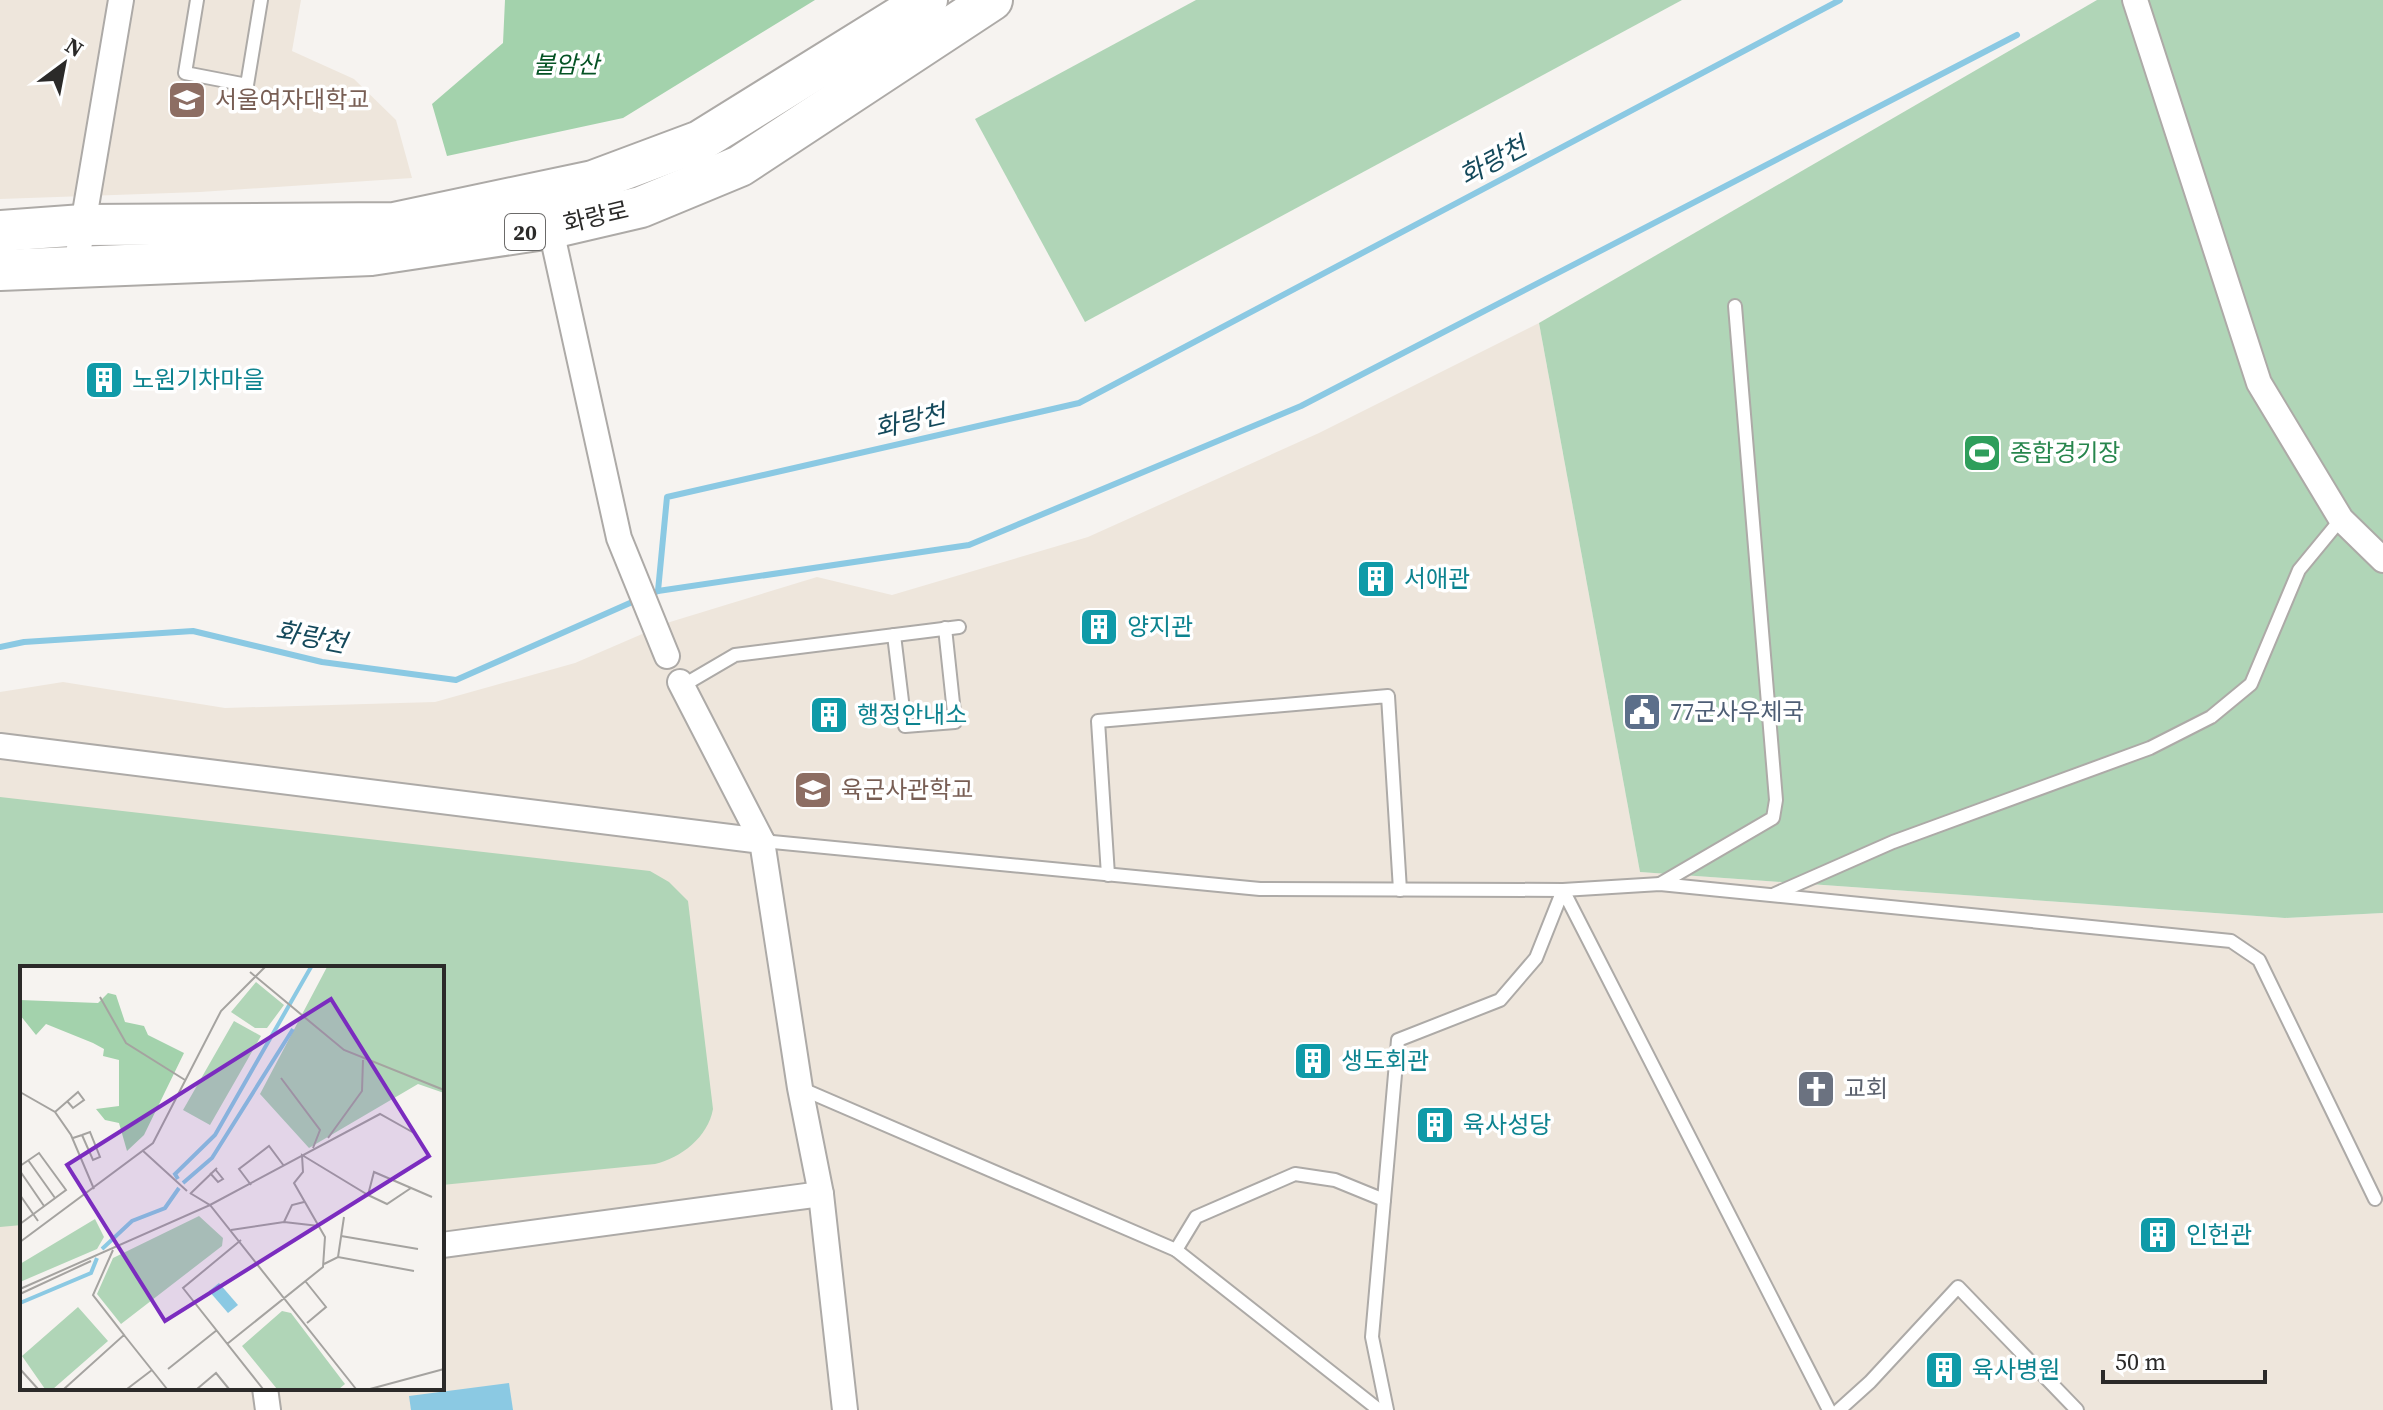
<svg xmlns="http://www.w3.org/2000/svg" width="2383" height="1410" font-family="'Source Serif 4','Noto Sans KR',serif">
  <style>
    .built { fill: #eee6dc; fill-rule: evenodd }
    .green { fill: #b0d5b7 }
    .forest { fill: #a3d2ac }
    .water { fill: #8bc9e3 }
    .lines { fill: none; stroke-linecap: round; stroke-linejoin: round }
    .stream { stroke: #8bc9e3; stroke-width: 6 }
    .service-casing { stroke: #adaaa7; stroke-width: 16 }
    .minor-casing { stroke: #adaaa7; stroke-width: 28 }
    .primary-casing { stroke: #adaaa7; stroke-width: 44 }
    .service { stroke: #fff; stroke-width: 12 }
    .minor { stroke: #fff; stroke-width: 24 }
    .primary { stroke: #fff; stroke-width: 40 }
    .labels { text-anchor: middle; stroke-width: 7; stroke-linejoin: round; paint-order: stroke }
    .shield { fill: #fff; stroke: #6b6a69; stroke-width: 2 }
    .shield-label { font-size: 22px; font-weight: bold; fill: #2b2a29 }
    .park-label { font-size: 24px; font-style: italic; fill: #055324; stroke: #fff }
    .education-label { font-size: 24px; fill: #785e54; stroke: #fff; text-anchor: start }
    .street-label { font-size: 24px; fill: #2b2a29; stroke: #fff }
    .culture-label { font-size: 24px; fill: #0d838f; stroke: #fff; text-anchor: start }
    .leisure-label { font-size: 24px; fill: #27864d; stroke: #fff; text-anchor: start }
    .service-label { font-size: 24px; fill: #4e5e75; stroke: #fff; text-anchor: start }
    .worship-label { font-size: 24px; fill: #5b616d; stroke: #fff; text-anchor: start }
    .water-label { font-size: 26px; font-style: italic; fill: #14495b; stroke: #fff }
    .inset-river { fill: none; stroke: #8bc9e3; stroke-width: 4 }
    .inset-road { fill: none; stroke: #a5a3a0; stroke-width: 2 }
    .view { fill: #7b2cbf; fill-opacity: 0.15; stroke: #7b2cbf; stroke-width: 4 }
    .inset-edge { fill: none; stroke: #2b2a29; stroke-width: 4 }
  </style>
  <rect width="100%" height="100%" fill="#f6f3f0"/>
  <g class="built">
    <path d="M0,0H301L292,51L354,79L396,120L412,178L200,192L0,199Z"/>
    <path d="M1539,323L1640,872L2285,918L2383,913V1410H0V692L63,682L225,708L435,702L575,663L670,622L817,577L892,595L1088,537L1319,433ZM22,968H442V1388H22Z"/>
  </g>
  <g class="green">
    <path d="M1196,0H1682L1085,322L975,119Z"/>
    <path d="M2097,0H2383V913L2285,918L1640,872L1539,323Z"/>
    <path d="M0,797L650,871L669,882L688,901L713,1109C708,1137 681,1158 655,1164L442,1185V968H22V1225L0,1227Z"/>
  </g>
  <path class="forest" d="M505,0H815L623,118L447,156L432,104L503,43Z"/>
  <path class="water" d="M509,1383L513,1410H411L409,1396Z"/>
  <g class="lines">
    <g class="stream">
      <path d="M658,591L969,545L1301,406L2017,35"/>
      <path d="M649,595L658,591L667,497L1079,403L1840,0"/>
      <path d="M0,647L24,642L193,631L322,662L456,680L639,599"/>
    </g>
    <g class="service-casing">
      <g id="service">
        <path d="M197,0L185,73L247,85L261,0"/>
        <path d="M894,635L905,726L955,722L945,628"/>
        <path d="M682,686L735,655L959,627"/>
        <path d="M762,841L1260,889L1563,890L1660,884L2231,941L2259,960L2375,1199"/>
        <path d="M1108,875L1098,721L1388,696L1400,890"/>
        <path d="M1660,884L1773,818L1776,800L1735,306"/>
        <path d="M1775,894L1893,842L2150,748L2211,717L2251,684L2299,570L2341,519"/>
        <path d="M800,1088L1176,1250L1379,1410"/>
        <path d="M1176,1250L1196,1217L1295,1174L1335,1180L1384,1200"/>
        <path d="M1387,1410L1372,1337L1398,1040L1500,1000L1536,958L1563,890L1829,1410"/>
        <path d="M1839,1410L1870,1382L1958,1287L2077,1410"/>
      </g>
    </g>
    <g class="minor-casing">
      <g id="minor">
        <path d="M2135,0L2259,383L2341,519L2383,560"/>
        <path d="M548,216L619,538L667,656"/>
        <path d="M76,266L121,0"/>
        <path d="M680,682L762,841"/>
        <path d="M0,746L762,841L800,1088L821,1194L845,1410"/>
        <path d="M442,1245L821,1194"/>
        <path d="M265,1388L268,1410"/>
      </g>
    </g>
    <g class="primary-casing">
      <g id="primary">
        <path d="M0,231L83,225L394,223L593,181L700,141L927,0"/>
        <path d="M0,270L371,255L551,228L641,207L740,166L992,0"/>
      </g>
    </g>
    <use href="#service" class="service"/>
    <use href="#minor" class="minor"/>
    <use href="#primary" class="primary"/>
  </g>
  <defs>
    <g id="university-square" transform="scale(2)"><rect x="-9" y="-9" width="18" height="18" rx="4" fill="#8d6e63" stroke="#fff"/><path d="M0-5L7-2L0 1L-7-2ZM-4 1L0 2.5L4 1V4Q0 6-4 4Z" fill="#fff"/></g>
    <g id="building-square" transform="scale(2)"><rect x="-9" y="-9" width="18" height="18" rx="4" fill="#0f9aa8" stroke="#fff"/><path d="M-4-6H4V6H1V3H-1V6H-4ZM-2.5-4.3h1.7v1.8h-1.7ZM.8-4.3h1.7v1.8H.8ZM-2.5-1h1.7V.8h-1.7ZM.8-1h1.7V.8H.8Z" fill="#fff"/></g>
    <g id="stadium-square" transform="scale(2)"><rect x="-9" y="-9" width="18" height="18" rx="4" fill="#2e9e5b" stroke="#fff"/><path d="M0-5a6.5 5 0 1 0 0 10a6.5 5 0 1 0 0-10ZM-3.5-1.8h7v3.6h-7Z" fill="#fff"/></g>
    <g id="civic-square" transform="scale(2)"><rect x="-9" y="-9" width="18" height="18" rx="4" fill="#5c6f8a" stroke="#fff"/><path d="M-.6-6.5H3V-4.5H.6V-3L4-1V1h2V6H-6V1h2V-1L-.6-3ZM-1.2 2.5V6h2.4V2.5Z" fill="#fff"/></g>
    <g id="church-square" transform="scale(2)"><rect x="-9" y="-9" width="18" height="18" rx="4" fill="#6b7280" stroke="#fff"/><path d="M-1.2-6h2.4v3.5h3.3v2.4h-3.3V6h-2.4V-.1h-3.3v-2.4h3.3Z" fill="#fff"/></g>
  </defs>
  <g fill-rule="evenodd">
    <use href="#university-square" x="187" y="100"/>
    <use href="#building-square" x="104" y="380"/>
    <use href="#stadium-square" x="1982" y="453"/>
    <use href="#building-square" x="1376" y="579"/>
    <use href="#building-square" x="1099" y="627"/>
    <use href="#civic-square" x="1642" y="712"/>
    <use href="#building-square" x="829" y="715"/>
    <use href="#university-square" x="813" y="790"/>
    <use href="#building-square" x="1313" y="1061"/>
    <use href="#church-square" x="1816" y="1089"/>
    <use href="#building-square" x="1435" y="1125"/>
    <use href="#building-square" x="2158" y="1235"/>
    <use href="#building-square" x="1944" y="1370"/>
  </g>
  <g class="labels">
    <rect class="shield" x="505" y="214" width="40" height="36" rx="6"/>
    <g class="shield-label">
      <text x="525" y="240">20</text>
    </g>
    <g class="park-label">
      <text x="566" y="73">불암산</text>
    </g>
    <g class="education-label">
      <text x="215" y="108">서울여자대학교</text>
      <text x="841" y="798">육군사관학교</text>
    </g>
    <g class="street-label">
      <text transform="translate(596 217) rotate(-13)" y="8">화랑로</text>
    </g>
    <g class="culture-label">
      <text x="132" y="388">노원기차마을</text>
      <text x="1404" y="587">서애관</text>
      <text x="1127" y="635">양지관</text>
      <text x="857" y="723">행정안내소</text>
      <text x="1341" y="1069">생도회관</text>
      <text x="1463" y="1133">육사성당</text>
      <text x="2186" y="1243">인헌관</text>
      <text x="1972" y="1378">육사병원</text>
    </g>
    <g class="leisure-label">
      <text x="2010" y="461">종합경기장</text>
    </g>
    <g class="service-label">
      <text x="1670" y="720">77군사우체국</text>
    </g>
    <g class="worship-label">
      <text x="1844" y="1097">교회</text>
    </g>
    <g class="water-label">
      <text transform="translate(1493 161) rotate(-28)" y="9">화랑천</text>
      <text transform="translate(910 421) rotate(-13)" y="9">화랑천</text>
      <text transform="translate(311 637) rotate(11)" y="9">화랑천</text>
    </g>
  </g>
  <g transform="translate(20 966)">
    <rect width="424" height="424" fill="#f6f3f0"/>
    <path d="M307,1H424V127L398,118L289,182L240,128ZM236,16L264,39L247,62H235L211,46ZM214,55L241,70L190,159L163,144ZM179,250L203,272L202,280L101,358L77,328L93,292ZM75,253L84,271L77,283L0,316V298ZM58,341L88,375L33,423H25L2,390ZM262,345L271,347L325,418L319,423H257L222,380Z" fill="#b0d5b7"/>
    <path d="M88,27L96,29L105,56L124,60L128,69L164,87L124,169L107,185L99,157L85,154L76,143L99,140V94L83,90L84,83L73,77L26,58L16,69L0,49V34L78,37Z" fill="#a3d2ac"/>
    <path d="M199,317L218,339L208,347L189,325Z" fill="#8bc9e3"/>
    <path class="inset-river" d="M158,213L155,208L195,169L291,1M163,217L192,192L273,63M82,283L112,255L145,242L159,222M0,337L71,307L77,292"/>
    <path class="inset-road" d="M230,6L324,84L424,124M80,31L106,77L165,114M261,112L300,164L293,182M0,126L35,146L51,169L74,223M35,146L58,126L64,134L53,142L47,135M53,172L62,169L70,166L80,191L73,194L62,169M308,172L342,125L343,94M122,184L167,225M8,194L35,232M0,200L19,187L46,224L0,258M0,205L24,240M190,207L198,216L203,213L195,203M231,219L219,203L249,180L264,200M170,227L190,239L360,148L394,167M170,228L197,202M0,229L18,255M348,229L367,238L391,222M264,256L272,239L284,236M211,264L264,256L299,260M321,270L398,283M221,274L163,322L243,423M0,276L133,177L201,45L245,1M318,291L324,251M304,298L318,291L394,305M286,316L306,341L287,357M0,323L190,239L336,423M0,328L71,295M104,369L147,423M207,378L303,301L305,271L274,217L283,206L282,189L348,229L354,206L412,231M0,403L18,423M148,403L197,364M44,423L104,369L73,329L93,284M107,423L132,404M177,423L196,407L209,423M350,423L424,403"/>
    <path class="view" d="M311,33L409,190L145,355L47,199Z"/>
    <rect width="424" height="424" class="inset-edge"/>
  </g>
  <g transform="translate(64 64) rotate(32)" stroke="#ffffff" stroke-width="6" paint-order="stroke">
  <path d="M0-6L14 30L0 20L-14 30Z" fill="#2b2a29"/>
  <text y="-12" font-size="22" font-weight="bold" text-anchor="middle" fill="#2b2a29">N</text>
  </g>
  <path d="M2103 1370v12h162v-12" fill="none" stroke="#2b2a29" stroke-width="4"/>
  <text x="2115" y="1370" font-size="24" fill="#2b2a29" stroke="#ffffff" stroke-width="6" paint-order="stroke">50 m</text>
</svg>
